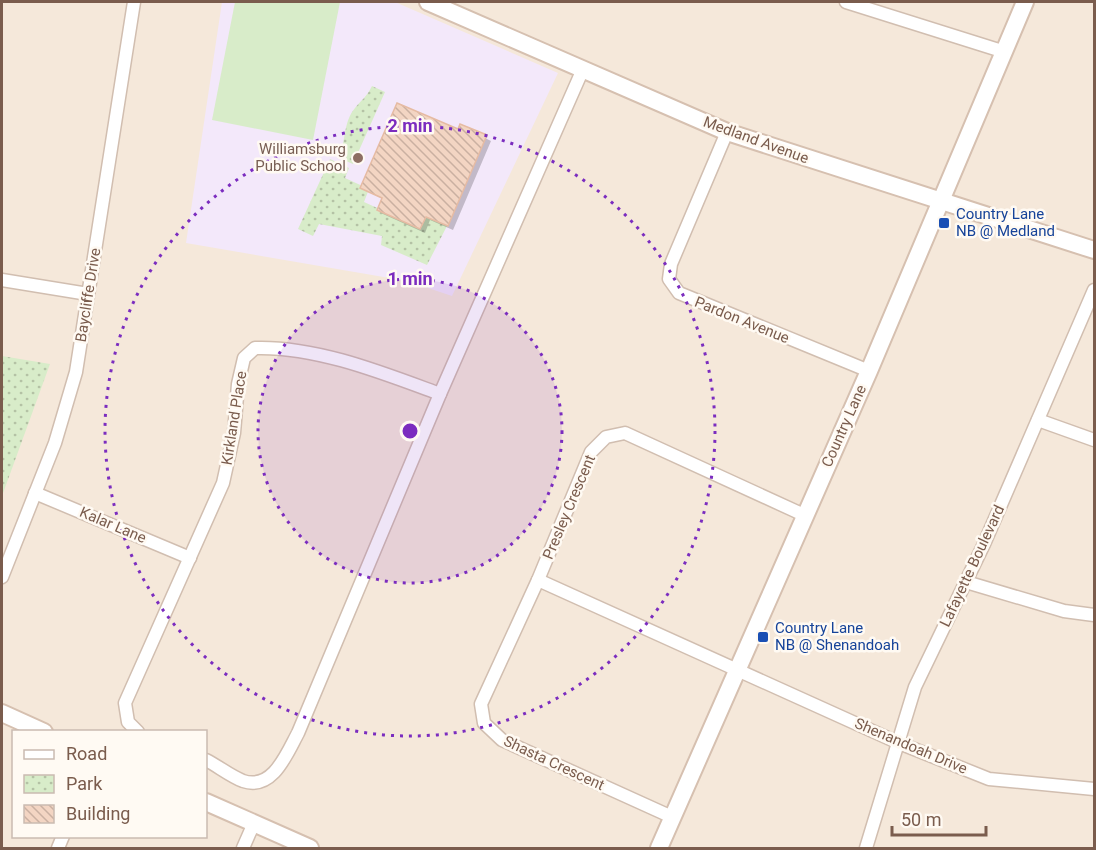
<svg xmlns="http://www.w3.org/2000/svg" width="1096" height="850" font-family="Roboto,sans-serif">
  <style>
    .residential { fill: #f5e8da; fill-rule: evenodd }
    .education { fill: #f3e8fa }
    .park { fill: url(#park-dots) }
    .pitch { fill: #d8ecc9 }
    .shadow { fill: #0003 }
    .building { fill: url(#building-back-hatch); stroke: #e6bba3; stroke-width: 1.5 }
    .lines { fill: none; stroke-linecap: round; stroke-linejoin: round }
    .street-casing { stroke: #d1beb0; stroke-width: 15 }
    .secondary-casing { stroke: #d6c0b0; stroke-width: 20 }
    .street { stroke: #fff; stroke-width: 12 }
    .secondary { stroke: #fff; stroke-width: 16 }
    .ring { fill: none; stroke: #7b2cbf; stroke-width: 3; stroke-dasharray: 3 6 }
    .education-dot { fill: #8d6e63; stroke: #fffaf3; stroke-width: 2 }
    .transit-dot { fill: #1a4fb4; stroke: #fffaf3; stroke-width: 2 }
    .labels { text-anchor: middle; stroke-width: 5; stroke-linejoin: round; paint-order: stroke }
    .street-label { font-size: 15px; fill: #7a5c4d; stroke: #fffaf3 }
    .education-label { font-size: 15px; fill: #785e54; stroke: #fffaf3; text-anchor: end }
    .transit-label { font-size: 15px; fill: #164399; stroke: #fffaf3; text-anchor: start }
    .centre { fill: #7b2cbf; stroke: #fffaf3; stroke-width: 3 }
    .ring-label { font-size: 18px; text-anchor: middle; font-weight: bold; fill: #7b2cbf; stroke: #fffaf3; stroke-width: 5; stroke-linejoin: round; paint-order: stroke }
  </style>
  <defs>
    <pattern id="park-dots" width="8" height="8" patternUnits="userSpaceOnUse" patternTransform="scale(1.5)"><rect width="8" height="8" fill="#d8ecc9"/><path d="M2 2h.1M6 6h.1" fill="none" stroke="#b4c2a5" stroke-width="1.8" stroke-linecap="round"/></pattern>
    <pattern id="building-back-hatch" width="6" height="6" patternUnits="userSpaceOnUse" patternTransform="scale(1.5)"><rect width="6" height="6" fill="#f3d5c3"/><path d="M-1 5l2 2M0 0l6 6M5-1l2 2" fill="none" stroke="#cab0a1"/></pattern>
  </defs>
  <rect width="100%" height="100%" fill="#fdf6ec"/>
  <path class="residential" d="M2,2H1094V848H2ZM14,732H206V836H14Z"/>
  <path class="education" d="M222,2H395L558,73L452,296L407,281L186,243Z"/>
  <g class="park">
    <path d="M372,86L385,92L353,164L339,158C346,142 343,122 355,108C362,99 366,98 372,86Z"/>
    <path d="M330,159L349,168L345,178L369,189L364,202L415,225L422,212L448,224L427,265L381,245L382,236L319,224L313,236L298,229Z"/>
    <path d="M2,356L50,364L2,496Z"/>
  </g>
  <path class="pitch" d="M235,2H340L313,140L212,120Z"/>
  <path class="shadow" d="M461,126L491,141L453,230L430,220L425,233L383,214L378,210L383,199L362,188L459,131Z"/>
  <path class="building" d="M397,103L458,129L460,124L487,135L448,226L426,217L420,229L377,210L382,198L360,188Z"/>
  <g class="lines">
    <g class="street-casing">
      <g id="street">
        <path d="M846,2L1005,52"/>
        <path d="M727,132L671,264L669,279L679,293L869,371"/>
        <path d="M2,280L88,294"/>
        <path d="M1038,420L1094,440"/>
        <path d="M35,493L190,558"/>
        <path d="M2,577L55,443L76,372L134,2"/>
        <path d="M538,580L899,743L989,779L1094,789"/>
        <path d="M966,582L1064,611L1094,615"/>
        <path d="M138,732L128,722L125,703L223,483L234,433L238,384L244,358L255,348C316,346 383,373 440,394"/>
        <path d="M206,760C218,766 230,776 243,781C273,791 287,753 298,733L440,394L583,69"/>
        <path d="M672,817L502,740L484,723L481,704L538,580L591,452L606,437L625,433L804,515"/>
        <path d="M58,848L63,836"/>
        <path d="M243,848L254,823"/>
        <path d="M866,848L915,687L984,544L1094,290"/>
      </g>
    </g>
    <g class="secondary-casing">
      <g id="secondary">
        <path d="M428,2L727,132L1094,250"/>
        <path d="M2,713L44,732"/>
        <path d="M206,802L310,848"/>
        <path d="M659,848L869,371L1025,2"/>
      </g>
    </g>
    <use href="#street" class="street"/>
    <use href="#secondary" class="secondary"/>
  </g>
  <circle cx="410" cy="431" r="152" fill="#7b2cbf" fill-opacity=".12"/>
  <g class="ring">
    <circle cx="410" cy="431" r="152"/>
    <circle cx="410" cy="431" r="305"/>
  </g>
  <circle class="education-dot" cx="358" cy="158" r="6"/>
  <g class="transit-dot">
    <rect x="938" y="217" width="12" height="12" rx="3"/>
    <rect x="757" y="631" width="12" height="12" rx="3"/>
  </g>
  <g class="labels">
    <g class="street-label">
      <text transform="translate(756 140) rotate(20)" y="5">Medland Avenue</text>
      <text transform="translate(88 295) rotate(-81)" y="5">Baycliffe Drive</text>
      <text transform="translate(742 320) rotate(22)" y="5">Pardon Avenue</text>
      <text transform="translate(234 418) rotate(-81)" y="5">Kirkland Place</text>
      <text transform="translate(844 426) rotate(-66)" y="5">Country Lane</text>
      <text transform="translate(569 507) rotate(-67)" y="5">Presley Crescent</text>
      <text transform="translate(113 525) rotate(23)" y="5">Kalar Lane</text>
      <text transform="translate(972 566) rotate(-65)" y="5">Lafayette Boulevard</text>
      <text transform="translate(911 746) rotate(23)" y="5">Shenandoah Drive</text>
      <text transform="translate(554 763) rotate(25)" y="5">Shasta Crescent</text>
    </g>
    <g class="education-label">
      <text x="346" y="154">Williamsburg<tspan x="346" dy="17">Public School</tspan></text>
    </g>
    <g class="transit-label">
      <text x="956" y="219">Country Lane<tspan x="956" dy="17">NB @ Medland</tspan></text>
      <text x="775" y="633">Country Lane<tspan x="775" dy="17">NB @ Shenandoah</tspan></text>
    </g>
  </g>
  <circle cx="410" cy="431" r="9" class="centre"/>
  <g class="ring-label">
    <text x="410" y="132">2 min</text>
    <text x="410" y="285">1 min</text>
  </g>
  <rect width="1096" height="850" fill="none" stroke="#7a5c4d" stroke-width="6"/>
  <rect x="12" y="730" width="195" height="108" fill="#fffaf3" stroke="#cabbb1" stroke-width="1.5"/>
  <rect x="24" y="750" width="30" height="9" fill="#ffffff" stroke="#cabbb1" stroke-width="1.5"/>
  <text x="66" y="760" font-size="18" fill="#7a5c4d">Road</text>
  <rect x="24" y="775" width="30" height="18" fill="url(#park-dots)" stroke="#cabbb1" stroke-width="1.5"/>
  <text x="66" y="790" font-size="18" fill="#7a5c4d">Park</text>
  <rect x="24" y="805" width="30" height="18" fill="url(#building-back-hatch)" stroke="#cabbb1" stroke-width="1.5"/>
  <text x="66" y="820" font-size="18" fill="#7a5c4d">Building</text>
  <path d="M892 826v9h94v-9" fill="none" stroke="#7a5c4d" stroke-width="3"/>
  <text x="901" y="826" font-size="18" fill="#7a5c4d" stroke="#fffaf3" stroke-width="4.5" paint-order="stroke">50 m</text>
</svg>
